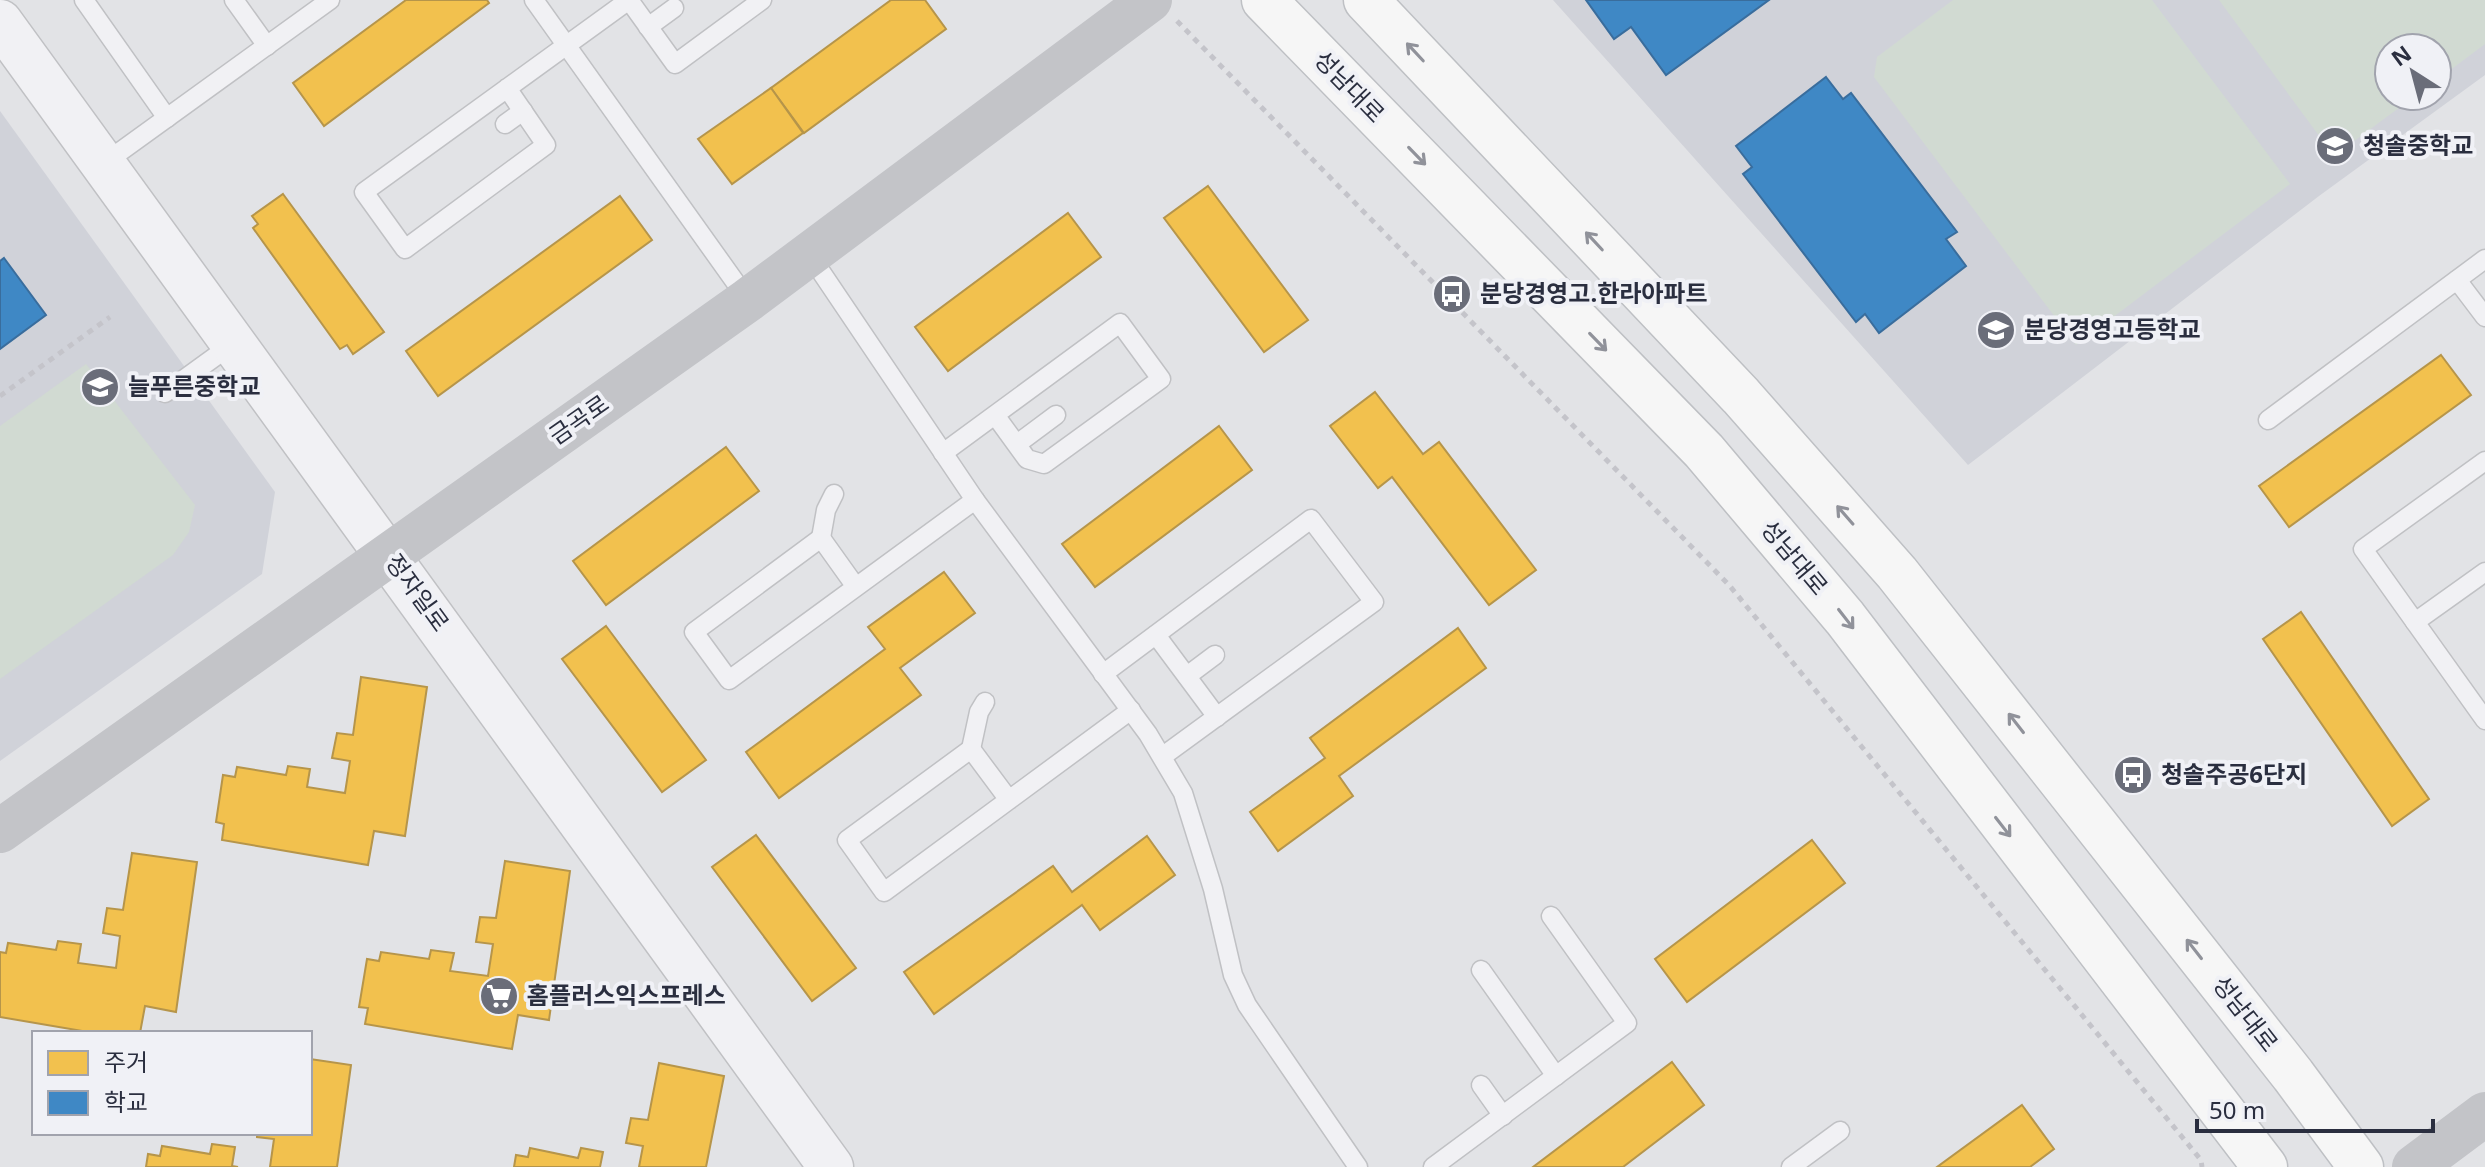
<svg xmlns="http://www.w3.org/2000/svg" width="2485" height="1167" font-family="'Noto Sans','Noto Sans KR',sans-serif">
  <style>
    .built { fill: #d0d2d9; fill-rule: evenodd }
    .pitch { fill: #d1dad2 }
    .homes { fill: #f2c14e; stroke: #b6954a; stroke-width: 2 }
    .schools { fill: #3f88c5; stroke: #396d9d; stroke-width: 2 }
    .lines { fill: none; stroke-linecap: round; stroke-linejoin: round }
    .service-casing { stroke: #c0c1c4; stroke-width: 21 }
    .tertiary-casing { stroke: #c0c1c4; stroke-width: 47 }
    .primary-casing { stroke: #bec0c4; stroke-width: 47 }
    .path { stroke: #c4c4ca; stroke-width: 5; stroke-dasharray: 6 6; stroke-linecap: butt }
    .service { stroke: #f1f1f4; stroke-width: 18 }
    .tertiary { stroke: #f1f1f4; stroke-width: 44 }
    .secondary { stroke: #c3c4c8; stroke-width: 44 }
    .primary { stroke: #f6f6f6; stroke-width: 44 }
    .oneway { stroke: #90929a }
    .labels { text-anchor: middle; stroke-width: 8; stroke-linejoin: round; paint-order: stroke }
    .street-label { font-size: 24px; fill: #2a2e3f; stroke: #f0f1f6 }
    .poi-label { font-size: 24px; font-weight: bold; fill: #2a2e3f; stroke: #f0f1f6; text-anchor: start }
  </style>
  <rect width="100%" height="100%" fill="#e2e3e6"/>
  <g class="built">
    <path d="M1553,0H2485V75L2319,196L1968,465ZM2389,48H2437V96H2389Z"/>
    <path d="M0,111L275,492L262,574L0,761Z"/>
  </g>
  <g class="pitch">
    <path d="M1953,0H2152L2290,184L2076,345L1874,77L1877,57Z"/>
    <path d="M2219,0H2485V44L2437,80V48H2389V96H2415L2334,156Z"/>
    <path d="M86,364L195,505L189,532L173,555L0,679V426Z"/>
  </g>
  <g class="homes">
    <path d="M406,0H487L489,3L324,126L293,83Z"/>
    <path d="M891,0H925L946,29L804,133L771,88Z"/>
    <path d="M771,88L803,133L732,184L698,139Z"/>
    <path d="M1208,186L1308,320L1264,352L1164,218Z"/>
    <path d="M283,194L384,332L353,354L347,345L340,349L253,228L258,224L252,216Z"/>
    <path d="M620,196L652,240L438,396L406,351Z"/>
    <path d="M1068,213L1101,257L948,371L915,327Z"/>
    <path d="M2441,355L2471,395L2289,527L2259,486Z"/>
    <path d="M1375,392L1423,454L1439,442L1536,570L1489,605L1392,477L1378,488L1330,426Z"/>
    <path d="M1219,426L1252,470L1095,587L1062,544Z"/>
    <path d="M726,447L759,491L606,605L573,561Z"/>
    <path d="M944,572L975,613L900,668L921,695L779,798L746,752L885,649L868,627Z"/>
    <path d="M2301,612L2429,799L2392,826L2263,639Z"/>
    <path d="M606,626L706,760L662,792L562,659Z"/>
    <path d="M1458,628L1486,668L1339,776L1353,796L1278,851L1250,812L1325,758L1310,738Z"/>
    <path d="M361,677L427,687L405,836L374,831L368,865L222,840L224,824L216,822L223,775L235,777L237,767L286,775L288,766L310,769L307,787L345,793L350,761L332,758L337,733L353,735Z"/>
    <path d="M756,835L856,968L812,1001L712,867Z"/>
    <path d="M1147,836L1175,875L1100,930L1082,905L934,1014L904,972L1053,866L1072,892Z"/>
    <path d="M1812,840L1845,883L1687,1002L1655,959Z"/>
    <path d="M132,853L197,862L176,1012L145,1006L140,1033H94L0,1017V952L6,953L8,943L56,950L58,941L81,944L78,963L116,968L120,936L103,933L107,908L123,910Z"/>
    <path d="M505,861L570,871L549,1020L518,1015L512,1049L365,1024L368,1008L359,1007L367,959L379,961L381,952L429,959L431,950L454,953L450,971L488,976L493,944L476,942L480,917L496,918Z"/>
    <path d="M310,1059L351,1065L337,1167H270L274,1139L257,1137V1133H310Z"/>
    <path d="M1672,1062L1704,1105L1623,1167H1533Z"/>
    <path d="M659,1063L724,1076L706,1167H639L643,1146L626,1143L631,1118L648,1120Z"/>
    <path d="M2022,1105L2054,1149L2030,1167H1937Z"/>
    <path d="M212,1144L235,1147L232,1166L238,1167H146L148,1154L160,1156L162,1146L210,1154Z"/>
    <path d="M530,1148L578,1158L581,1148L603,1152L600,1167H514L516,1155L528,1157Z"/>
  </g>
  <g class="schools">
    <path d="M1586,0H1769L1666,75L1631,27L1614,39Z"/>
    <path d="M1826,77L1843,99L1851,93L1957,232L1946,239L1966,266L1879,333L1865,314L1856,322L1743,174L1752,167L1736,146Z"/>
    <path d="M4,258L46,315L0,349V261Z"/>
  </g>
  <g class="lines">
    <g class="service-casing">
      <g id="service">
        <path d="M84,0L167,118"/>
        <path d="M234,0L267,46"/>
        <path d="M534,0L748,300"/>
        <path d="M629,0L675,64L762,0"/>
        <path d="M648,27L674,8"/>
        <path d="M507,88L546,145L405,249L364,192L629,0"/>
        <path d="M505,124L523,111"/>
        <path d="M103,164L330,0"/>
        <path d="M809,254L975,500L1148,734L1183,793L1213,889L1233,975L1247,1005L1358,1167"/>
        <path d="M2457,280L2485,317"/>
        <path d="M165,393L234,343"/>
        <path d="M2268,420L2485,259"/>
        <path d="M1017,444L1056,415"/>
        <path d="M943,453L1120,323L1161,379L1044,464L1027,459L995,415"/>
        <path d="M821,538L826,510L834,494"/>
        <path d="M2485,572L2415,622L2485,720"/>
        <path d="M856,587L821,538L694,632L729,680L975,500"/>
        <path d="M2415,622L2363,549L2485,461"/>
        <path d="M1156,635L1217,717"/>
        <path d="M1103,674L1311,519L1374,602L1163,756"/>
        <path d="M1187,676L1215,655"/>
        <path d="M971,749L979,712L985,702"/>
        <path d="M1009,800L971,749L847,840L884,892L1131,710"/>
        <path d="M1481,970L1556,1076"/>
        <path d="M1481,1085L1503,1116"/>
        <path d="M1433,1167L1627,1023L1551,916"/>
        <path d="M1791,1167L1840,1131"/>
      </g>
    </g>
    <g class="tertiary-casing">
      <path id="tertiary" d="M0,22L831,1167"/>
    </g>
    <g class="primary-casing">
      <g id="primary">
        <path d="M1264,0L1704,451L1845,618L2265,1167"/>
        <path d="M1366,0L1741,396L1897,573L2293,1075L2361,1167"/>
      </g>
    </g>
    <g class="path">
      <path d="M1177,21L1729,585L2201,1160L2202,1167"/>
      <path d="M0,396L110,317"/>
    </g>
    <use href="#service" class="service"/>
    <use href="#tertiary" class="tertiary"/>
    <g class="secondary">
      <path d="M0,831L748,300L1150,0"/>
      <path d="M2414,1167L2485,1114"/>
    </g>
    <use href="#primary" class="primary"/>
  </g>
  <defs><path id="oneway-shaft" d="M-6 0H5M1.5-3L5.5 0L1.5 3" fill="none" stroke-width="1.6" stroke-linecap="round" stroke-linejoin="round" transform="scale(2)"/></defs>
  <g class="oneway">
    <use href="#oneway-shaft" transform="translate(1415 52) rotate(-133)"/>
    <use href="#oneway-shaft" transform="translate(1417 156) rotate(46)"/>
    <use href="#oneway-shaft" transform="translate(1594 241) rotate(-133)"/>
    <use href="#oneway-shaft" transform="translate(1598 342) rotate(46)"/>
    <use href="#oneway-shaft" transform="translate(1845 515) rotate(-131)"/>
    <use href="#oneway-shaft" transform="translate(1846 619) rotate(52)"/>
    <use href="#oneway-shaft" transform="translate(2016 723) rotate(-128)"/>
    <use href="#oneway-shaft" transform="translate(2003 827) rotate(52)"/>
    <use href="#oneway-shaft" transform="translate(2194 949) rotate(-128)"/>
  </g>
  <defs>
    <g id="school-disc" transform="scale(2)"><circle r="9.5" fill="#6a6d79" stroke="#f0f1f6"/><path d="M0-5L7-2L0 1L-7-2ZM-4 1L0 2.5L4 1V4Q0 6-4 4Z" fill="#fff"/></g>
    <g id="bus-disc" transform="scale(2)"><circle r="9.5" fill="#6a6d79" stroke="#f0f1f6"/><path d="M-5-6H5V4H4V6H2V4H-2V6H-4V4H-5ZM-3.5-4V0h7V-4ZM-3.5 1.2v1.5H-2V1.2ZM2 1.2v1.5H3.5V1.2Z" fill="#fff"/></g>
    <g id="supermarket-disc" transform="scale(2)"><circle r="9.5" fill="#6a6d79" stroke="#f0f1f6"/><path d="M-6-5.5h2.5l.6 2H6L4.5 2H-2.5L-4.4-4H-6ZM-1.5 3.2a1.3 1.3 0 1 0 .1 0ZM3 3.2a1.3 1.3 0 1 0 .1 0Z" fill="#fff"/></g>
  </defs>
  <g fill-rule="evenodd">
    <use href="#school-disc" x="2335" y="146"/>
    <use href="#bus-disc" x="1452" y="294"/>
    <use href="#school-disc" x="1996" y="330"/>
    <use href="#school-disc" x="100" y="387"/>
    <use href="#bus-disc" x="2133" y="775"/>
    <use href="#supermarket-disc" x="499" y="996"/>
  </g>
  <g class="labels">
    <g class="street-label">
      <text transform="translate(1349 87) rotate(46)" y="8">성남대로</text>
      <text transform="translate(579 420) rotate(-35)" y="8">금곡로</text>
      <text transform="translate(1794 558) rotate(50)" y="8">성남대로</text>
      <text transform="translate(417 593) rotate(54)" y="8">정자일로</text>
      <text transform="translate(2245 1014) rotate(52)" y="8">성남대로</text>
    </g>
    <g class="poi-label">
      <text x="2363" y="154">청솔중학교</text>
      <text x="1480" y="302">분당경영고.한라아파트</text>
      <text x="2024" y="338">분당경영고등학교</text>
      <text x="128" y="395">늘푸른중학교</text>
      <text x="2161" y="783">청솔주공6단지</text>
      <text x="527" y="1004">홈플러스익스프레스</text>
    </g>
  </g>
  <rect x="32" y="1031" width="280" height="104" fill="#f0f1f6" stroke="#a1a3ad" stroke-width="2"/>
  <rect x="48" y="1051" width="40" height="24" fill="#f2c14e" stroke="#a1a3ad" stroke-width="2"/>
  <text x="104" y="1071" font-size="24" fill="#2a2e3f">주거</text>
  <rect x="48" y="1091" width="40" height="24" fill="#3f88c5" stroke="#a1a3ad" stroke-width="2"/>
  <text x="104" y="1111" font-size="24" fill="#2a2e3f">학교</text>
  <g transform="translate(2413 72) rotate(324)"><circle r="38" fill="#f0f1f6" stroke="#a1a3ad" stroke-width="2"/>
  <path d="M0-6L14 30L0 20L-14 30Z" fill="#6a6d79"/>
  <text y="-12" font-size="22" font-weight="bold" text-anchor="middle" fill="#2a2e3f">N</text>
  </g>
  <path d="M2197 1119v12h236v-12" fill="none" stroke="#2a2e3f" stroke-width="4"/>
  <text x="2209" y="1119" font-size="24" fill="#2a2e3f" stroke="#f0f1f6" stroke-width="6" paint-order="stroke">50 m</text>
</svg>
